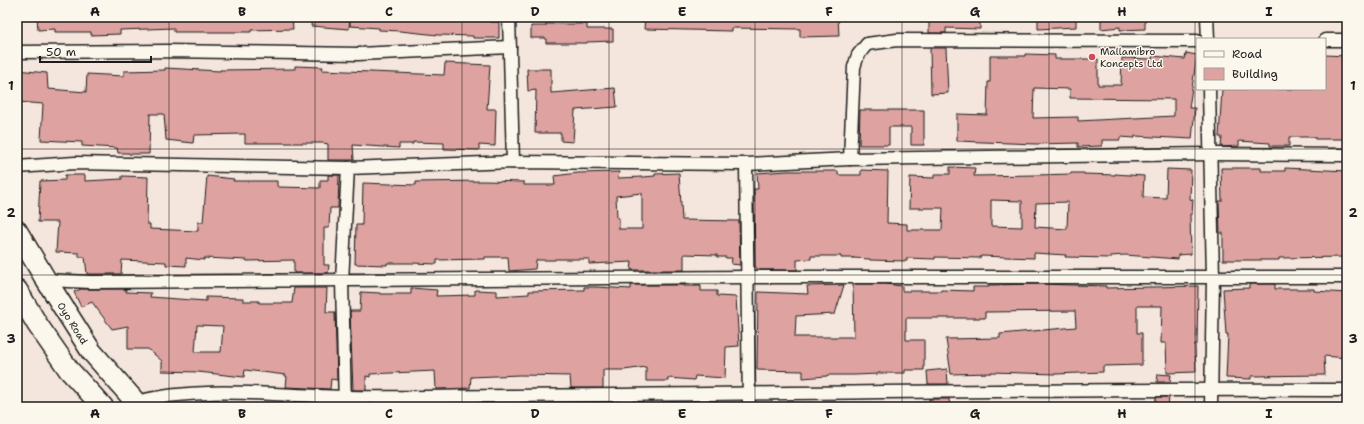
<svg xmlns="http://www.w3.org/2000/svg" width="1364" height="424" font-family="'Shantell Sans',sans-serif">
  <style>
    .building { fill: #dea3a0; stroke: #1c1c1c; fill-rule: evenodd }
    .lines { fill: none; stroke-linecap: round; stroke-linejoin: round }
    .street-casing { stroke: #1c1c1c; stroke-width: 15 }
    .primary-casing { stroke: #1c1c1c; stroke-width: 23 }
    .street { stroke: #fbf7ec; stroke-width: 12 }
    .primary { stroke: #fbf7ec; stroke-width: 20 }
    .grid { fill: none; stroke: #1c1c1c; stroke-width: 1; stroke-opacity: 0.55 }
    .poi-dot { fill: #d1495b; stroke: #fbf7ec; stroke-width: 1.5 }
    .labels { text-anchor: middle; stroke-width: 3; stroke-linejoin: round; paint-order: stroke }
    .poi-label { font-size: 10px; fill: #1c1c1c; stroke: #fbf7ec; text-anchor: start }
    .street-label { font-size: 10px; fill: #1c1c1c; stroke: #fbf7ec }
    .neatline { fill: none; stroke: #1c1c1c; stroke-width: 1.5 }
    .grid-label { font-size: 13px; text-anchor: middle; font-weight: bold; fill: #1c1c1c }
  </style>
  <rect width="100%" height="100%" fill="#f5e6dd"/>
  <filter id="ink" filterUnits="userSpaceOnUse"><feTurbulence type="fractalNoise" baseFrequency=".025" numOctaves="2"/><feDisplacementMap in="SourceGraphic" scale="8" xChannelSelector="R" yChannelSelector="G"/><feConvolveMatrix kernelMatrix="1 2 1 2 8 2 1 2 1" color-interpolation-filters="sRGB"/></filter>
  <g filter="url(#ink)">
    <g class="building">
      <path d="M37,17H292L293,29L251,30V32H174V28L120,30V34L91,35V32H55V29L38,30Z"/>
      <path d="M312,17H350L349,29L311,26Z"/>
      <path d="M350,17H490V22H499V38H473V36L438,35L400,31L379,30V28L350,26Z"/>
      <path d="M645,17H838L839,36L800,37V29L731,28V31L644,29Z"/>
      <path d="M929,17H980V29L946,28V33H929Z"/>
      <path d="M1038,17H1076V27L1038,29Z"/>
      <path d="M1101,17H1145V29L1120,30V27L1101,29Z"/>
      <path d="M546,24H587V29H613V41L587,42V43H546V38H531V26H546Z"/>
      <path d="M930,48H946L948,93L931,94Z"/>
      <path d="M1186,53L1197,55L1189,108H1195L1192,139L1135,136V138L1120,137V140H1102V146L1078,147V143L1036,144L957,141V114L987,115L988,82H990V56H1025V54L1055,55V59H1098V85H1121L1122,58L1152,59L1153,56L1185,59ZM1034,88L1070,89V98L1174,99V116L1078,121V117L1033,118Z"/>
      <path d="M1325,55L1347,56V139H1315V137H1289V146H1270V143L1239,141V146L1221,147L1222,137H1219L1222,89H1325Z"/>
      <path d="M445,63L490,65L487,109H496L495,146L479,145V150L444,149V143L413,142V144H399V148L353,145L354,160H328V144L323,143H245V134L194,135L193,143L166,140L164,114H150L149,154H129V153H118L117,148L82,146V142L41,140L43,104L17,102V70L47,73L48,89L86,92L87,74L124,76V71L165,70V68L220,71V70L295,69V66L323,67L322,70L444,75Z"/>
      <path d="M527,69H551V93L615,88L617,107L575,110L573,142L561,141V133H535L536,90L528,91Z"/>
      <path d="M860,110H924V145H911V127H889V145H859Z"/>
      <path d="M950,167L975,168L974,176L1037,175L1071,174V173H1084V174L1115,175V174L1144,176L1143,197L1166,198L1167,169L1191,170L1190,199L1193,200L1192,214H1190L1191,254L1178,255V259L1125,255L1111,256V258L1065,257L1066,255L1034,253V258L981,256L980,258L935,257V259L907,258V261L870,260V259L853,258V257V258H841V256H811V259L797,260V270H757V268L755,267L754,189H758L757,173L788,171H838V175H861V170L888,171L887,223L907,224V230H942L943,208H909L910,177L934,178V174H950ZM991,200L1022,201V227L991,226ZM1068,202L1067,229L1035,227L1036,203Z"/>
      <path d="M1221,168H1261V171H1285V168L1347,171V257L1279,258V260H1223V233H1220L1219,201H1222Z"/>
      <path d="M619,172L618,178L643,177L655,176V174L679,173L682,220L739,221L740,265L731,264L732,258H726V257H717V255L684,254V270H631L632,262L589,264V259H555V260H536L535,269L509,271L508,257H485V259L437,260V264L411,263H387V265L355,264L356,225H362L363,183L416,185V182L483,181L524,182V185H555L554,176L578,173ZM642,193V229H619V218H617L616,196Z"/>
      <path d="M65,175H85V181L122,179V176L148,177L147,224H150V229L198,231V222H203L207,176L234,179L233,181H277V186L279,187L320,188V180H328V175H339L338,208H330L329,228H324V265H329L328,273H294V260L247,261V260L204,258V260L186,258V266L166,265V262L122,260L121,274H87L85,257H79V253L56,252L58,222H38L40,181L65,180Z"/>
      <path d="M853,284H885L902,286V291H941V290L973,291V287H989V285L1039,284L1106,286V288L1198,286L1197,344H1195L1196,372L1167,373L1166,343H1161L1162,306H1137V333H1142V365L1103,366V372L1056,374L991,372V373L951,374L946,339L1000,338V334L1076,327L1075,311L985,312V318H906V340H924V370H905V373H878V374L855,375H827V376L803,378V371L757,370L758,292L808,294L807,286L844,285L835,314L796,316L795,337H854Z"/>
      <path d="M1249,284H1275V289H1314V291L1347,293V358L1324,356L1325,375L1251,376V379L1226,378L1228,334H1226L1223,289L1249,288Z"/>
      <path d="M631,285H684V286H701V291H717V296L736,297L739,346L726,347L725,378L695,376L694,380L668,378V381H646V367L624,370H603V388H571L570,376L520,375L471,377L470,388L436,389L435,371L370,374V377L366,376V390H353L350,311H360L361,292L380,293V294H411V288L437,290L436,296L475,295V290L497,291V296L529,294V291L584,290V287H596L631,289Z"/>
      <path d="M294,288H327L326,312H335L337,380L331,379L330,389L286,387L287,377H286V375L245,370L244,377L198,372L162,371V361L148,349H128V326L112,329L92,302L81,307L74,292L81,289H126V292L151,293L150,297L206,301V297L243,298V301H259V303H292ZM197,325L223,326L221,352H195Z"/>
      <path d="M947,369L948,384H928L927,371Z"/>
      <path d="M1158,374L1171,375L1170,382H1157Z"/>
      <path d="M1156,397H1169L1168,407H1155Z"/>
      <path d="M929,399H949L950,407H930Z"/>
      <rect x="573" y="403" width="30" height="4"/>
    </g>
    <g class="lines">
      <g class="street-casing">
        <g id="street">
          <path d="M509,17L513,162"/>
          <path d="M1207,17L1208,39"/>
          <path d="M1325,40H1347"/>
          <path d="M17,52L168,51L358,54L510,47"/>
          <path d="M1209,89L1213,278L1211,407"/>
          <path d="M850,159L854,67L858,55L867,44L897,40L1197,41"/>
          <path d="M746,164L749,407"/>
          <path d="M17,167L75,163L348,168L513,162L746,164L850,159L1211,154L1347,155"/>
          <path d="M46,280L91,282L748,277H1347"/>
          <path d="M135,402C205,385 276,396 347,397C402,398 457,396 512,396C790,394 1069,388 1347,390"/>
          <path d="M345,407L342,281L348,168"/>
        </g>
      </g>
      <g class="primary-casing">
        <g id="primary">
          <path d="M17,231L46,280L91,351L140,407"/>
          <path d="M17,290L37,324L69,370L103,407"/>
        </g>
      </g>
      <use href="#street" class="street"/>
      <use href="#primary" class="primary"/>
    </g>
  </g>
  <path class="grid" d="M169,17V407M315,17V407M462,17V407M609,17V407M755,17V407M902,17V407M1049,17V407M1195,17V407M17,149H1347M17,275H1347"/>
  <circle class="poi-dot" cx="1092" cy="57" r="4"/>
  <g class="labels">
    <g class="poi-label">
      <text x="1100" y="55">Mallamibro<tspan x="1100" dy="12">Koncepts Ltd</tspan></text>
    </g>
    <g class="street-label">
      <text transform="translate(73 323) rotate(58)" y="4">Oyo Road</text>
    </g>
  </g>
  <rect width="1364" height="424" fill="none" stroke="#fbf7ec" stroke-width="44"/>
  <rect x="1196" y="38" width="130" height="52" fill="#fbf7ec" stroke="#a29f99"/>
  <rect x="1204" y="51" width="20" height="6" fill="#fbf7ec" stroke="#a29f99"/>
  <text x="1232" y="58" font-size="12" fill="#1c1c1c">Road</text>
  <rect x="1204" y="68" width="20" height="12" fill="#dea3a0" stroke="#a29f99"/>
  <text x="1232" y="78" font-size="12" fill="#1c1c1c">Building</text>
  <path d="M40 56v6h111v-6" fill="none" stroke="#1c1c1c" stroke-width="2"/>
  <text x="46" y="56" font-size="12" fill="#1c1c1c" stroke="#fbf7ec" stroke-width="3" paint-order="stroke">50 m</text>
  <rect x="22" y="22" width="1320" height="380" class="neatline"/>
  <g class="grid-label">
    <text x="95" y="16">A</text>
    <text x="242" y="16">B</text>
    <text x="389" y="16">C</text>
    <text x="535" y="16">D</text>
    <text x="682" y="16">E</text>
    <text x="829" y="16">F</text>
    <text x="975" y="16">G</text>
    <text x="1122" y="16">H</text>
    <text x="1269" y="16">I</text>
    <text x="11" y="90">1</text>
    <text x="1353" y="90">1</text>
    <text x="11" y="217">2</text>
    <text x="1353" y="217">2</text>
    <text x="11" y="343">3</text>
    <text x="1353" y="343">3</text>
    <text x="95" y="418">A</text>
    <text x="242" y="418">B</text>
    <text x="389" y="418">C</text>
    <text x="535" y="418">D</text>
    <text x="682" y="418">E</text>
    <text x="829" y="418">F</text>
    <text x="975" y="418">G</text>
    <text x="1122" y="418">H</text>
    <text x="1269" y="418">I</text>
  </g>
</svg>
